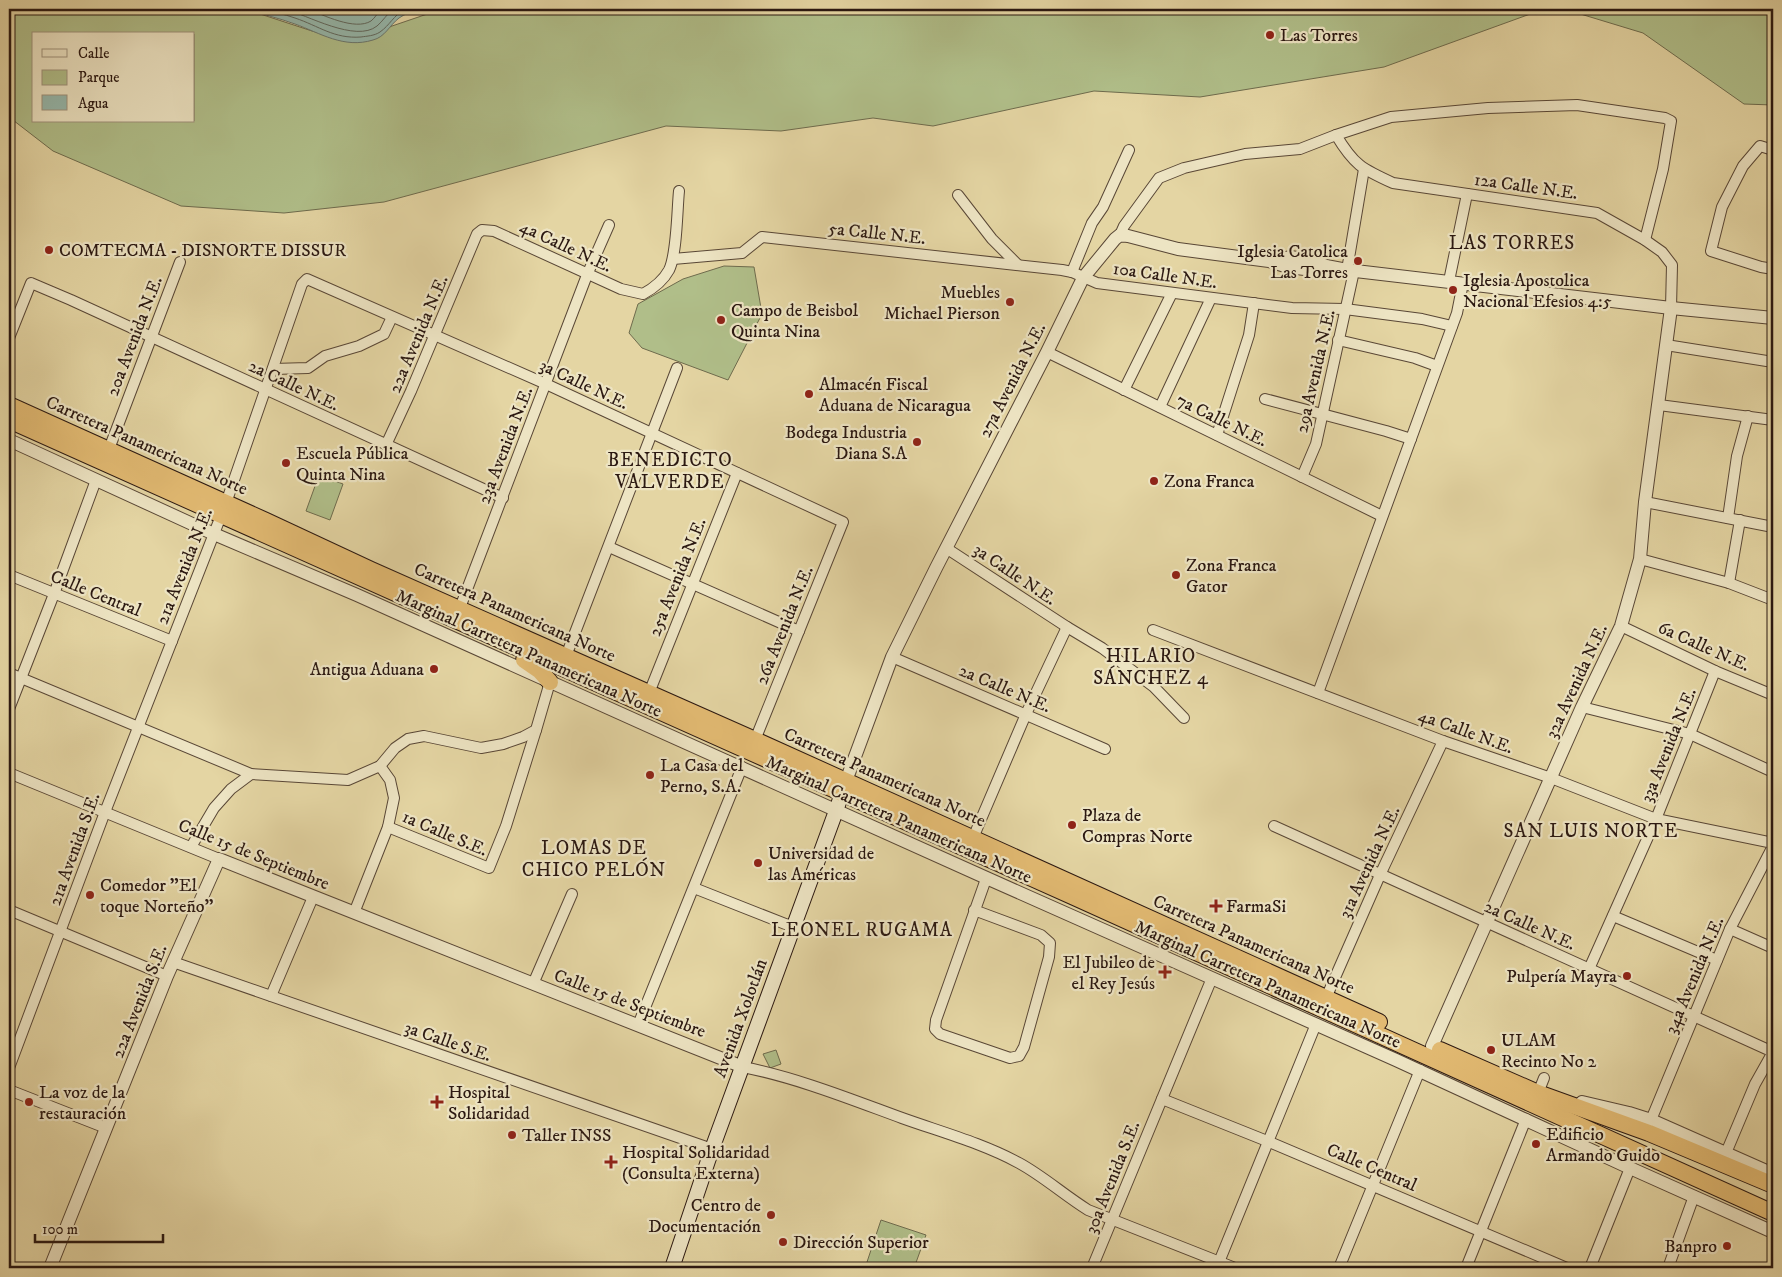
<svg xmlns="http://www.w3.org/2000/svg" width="1782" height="1277" font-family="'IM FELL DW Pica',serif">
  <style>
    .green { fill: #b0be89; stroke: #6e6b4d; fill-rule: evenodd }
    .water { fill: #96b8ac; stroke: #6b786e }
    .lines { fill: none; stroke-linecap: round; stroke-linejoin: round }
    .shore { stroke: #60685e; stroke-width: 1 }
    .minor-casing { stroke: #594736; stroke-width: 12 }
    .tertiary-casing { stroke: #594736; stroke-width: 14 }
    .secondary-casing { stroke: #2b1811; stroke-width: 16 }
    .trunk-casing { stroke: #2b1811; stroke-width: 18 }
    .minor { stroke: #ede4c3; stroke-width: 10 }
    .tertiary { stroke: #ede4c3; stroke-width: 12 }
    .secondary { stroke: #ede4c3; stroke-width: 14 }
    .trunk { stroke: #e2ba72; stroke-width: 16 }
    .poi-dot { fill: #8f2418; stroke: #ede4c3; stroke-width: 2 }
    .labels { text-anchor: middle; stroke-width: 4.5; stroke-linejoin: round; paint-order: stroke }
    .poi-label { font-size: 18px; fill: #2b1811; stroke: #ede4c3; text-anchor: start }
    .street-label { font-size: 18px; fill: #2b1811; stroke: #ede4c3 }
    .neighbourhood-label { font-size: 19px; letter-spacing: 1px; fill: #2b1811; stroke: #ede4c3 }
  </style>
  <rect width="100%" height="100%" fill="#e4d5a3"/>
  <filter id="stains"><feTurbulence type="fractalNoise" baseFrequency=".004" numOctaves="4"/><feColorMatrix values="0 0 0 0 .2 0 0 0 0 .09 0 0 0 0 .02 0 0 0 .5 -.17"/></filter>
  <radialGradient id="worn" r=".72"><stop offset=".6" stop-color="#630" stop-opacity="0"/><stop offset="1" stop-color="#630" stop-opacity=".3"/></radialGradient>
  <g class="green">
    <path d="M9,9H245L312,31L357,42L392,26L442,9H1544L1384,67L1200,97L1094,91L933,126L873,118L781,131L666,126L384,202L284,213L181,206L53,151L9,117ZM34,34H194V121H34Z"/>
    <path d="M1564,9H1773V105L1744,104L1643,33Z"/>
    <path d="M724,266L754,267L762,314L728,380L642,348L629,333L638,304L683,279Z"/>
    <path d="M319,475L343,484L330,520L306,511Z"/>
    <path d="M776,1050L781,1064L770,1068L763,1054Z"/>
    <path d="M881,1220L926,1235L914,1268H865Z"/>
  </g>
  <path class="water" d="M247,9H420C412,11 405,14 399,18C389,26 385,37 373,40C344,49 320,33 295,24C279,18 263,15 247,9Z"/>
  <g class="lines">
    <g class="shore">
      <path d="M261,9C272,12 284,14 295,18C319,26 334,39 361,37C367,36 374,36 380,32C390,25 393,16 405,9"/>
      <path d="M285,9C307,15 356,43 377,26C383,21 387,14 393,9"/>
      <path d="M308,9C323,15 355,31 371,21C375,18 378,12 382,9"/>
    </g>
    <g class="minor-casing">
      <g id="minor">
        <path d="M1336,135C1354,165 1362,169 1393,183L1597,213L1645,240L1662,252L1672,265L1671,308"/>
        <path d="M1773,150L1760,146L1743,166L1722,207L1711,251L1761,267L1773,269"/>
        <path d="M958,195L992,239L1018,265"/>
        <path d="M1120,235L1124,226L1159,178L1184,168L1245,154L1300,149L1336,135L1391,117L1488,108L1577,105L1665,118L1671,121L1663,169L1645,240"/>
        <path d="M673,259L742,253L762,237L1062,270L1072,272L1097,283L1292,308L1345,309L1422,319L1452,326"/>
        <path d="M1347,270L1364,169"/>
        <path d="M1072,272L1092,223L1103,207L1129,150"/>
        <path d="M1449,281L1467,194"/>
        <path d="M9,338L31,283L71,300L503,498"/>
        <path d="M1338,340L1415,358L1437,366"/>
        <path d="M1666,345L1773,362"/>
        <path d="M1047,352L1382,516"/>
        <path d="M273,369L308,368L325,356L359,346L384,334L392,317"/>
        <path d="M1124,390L1172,293"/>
        <path d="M1265,399L1386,431L1411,439"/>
        <path d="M1659,405L1773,420"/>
        <path d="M1160,407L1211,298"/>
        <path d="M1217,435L1249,335L1254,303"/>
        <path d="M386,445L411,391L477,234L482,230L494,231L621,289L643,294C654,288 663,281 669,270C677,254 677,211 679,191"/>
        <path d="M109,449L180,262"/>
        <path d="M1302,477L1316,444L1354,271"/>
        <path d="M1645,502L1773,527"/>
        <path d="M1728,518L1737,456L1748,416"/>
        <path d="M609,547L799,631"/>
        <path d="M946,548L1067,627L1102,648L1154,687L1184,718"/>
        <path d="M1640,559L1729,583L1773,600"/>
        <path d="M9,575L172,641"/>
        <path d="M1729,583L1740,520"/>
        <path d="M458,613L587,275L609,225"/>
        <path d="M1621,626L1715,671L1773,695"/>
        <path d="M1153,630L1443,741L1551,778L1656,819L1773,843"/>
        <path d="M566,656L677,368"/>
        <path d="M892,657L1105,749"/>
        <path d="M9,673L251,774L348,780L380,766L395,748L408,739L424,736L481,748L503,744L523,737L536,730L550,682"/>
        <path d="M649,693L737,473"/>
        <path d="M1318,693L1457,313L1463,283"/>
        <path d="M1582,707L1690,734L1773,772"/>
        <path d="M9,709L54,594L96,480"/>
        <path d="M9,773L219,859"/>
        <path d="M1274,826L1773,1052L1755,1084L1726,1153"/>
        <path d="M388,827L489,868L506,826L536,730"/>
        <path d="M973,838L1026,714L1067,627"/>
        <path d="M191,847L214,808L231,789L251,774"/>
        <path d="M694,888L793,927"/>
        <path d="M9,910L167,976"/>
        <path d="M974,910L1041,935L1050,943L1049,957L1024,1047L1019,1056L1010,1058L940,1034L935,1029L936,1020L986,879"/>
        <path d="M354,913L388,827L394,798L390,780L380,766"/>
        <path d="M1613,916L1717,960"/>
        <path d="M1730,929L1773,948"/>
        <path d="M173,962L712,1149"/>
        <path d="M1589,969L1656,819L1715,671"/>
        <path d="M533,984L572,894"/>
        <path d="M271,996L313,897"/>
        <path d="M1326,998L1380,875L1443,741"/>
        <path d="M638,1025L742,767"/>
        <path d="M743,1067C798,1078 850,1099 902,1118C941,1132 982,1143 1019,1163C1043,1176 1064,1195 1088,1210L1235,1268"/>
        <path d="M9,1068L105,812L226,503L302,284L307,279L546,384L843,522L755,740"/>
        <path d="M9,1090L106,1128"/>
        <path d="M1538,1093L1544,1078"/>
        <path d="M1162,1099L1267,1141L1567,1268"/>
        <path d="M1651,1120L1730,929L1773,846"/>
        <path d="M1217,1267L1316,1024"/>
        <path d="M1092,1268L1212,978"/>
        <path d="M1339,1268L1420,1070"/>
        <path d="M1466,1268L1526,1119"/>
        <path d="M1590,1268L1630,1168"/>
        <path d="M1668,1268L1694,1196"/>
      </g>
    </g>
    <g class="tertiary-casing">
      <g id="tertiary">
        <path d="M1272,261L1290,257L1314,260L1326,266L1347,270L1671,308L1773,318"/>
        <path d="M9,440L214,534L357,595L991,880L1396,1060L1630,1168L1773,1232"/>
        <path d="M846,781L892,657L936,568L1047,352L1083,278L1115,239L1120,235L1128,236L1178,249L1269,261L1288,267L1313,270L1326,266"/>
        <path d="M1432,1046L1582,707L1621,626L1640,559L1645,502L1671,308"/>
        <path d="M1582,1102L1629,1113L1651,1120L1773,1174"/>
        <path d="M50,1268L167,976L219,859L743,1067"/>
      </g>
    </g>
    <g class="secondary-casing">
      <path id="secondary" d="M672,1268L712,1149L836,811L845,784"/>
    </g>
    <g class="trunk-casing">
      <g id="trunk">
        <path d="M9,405L266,521L371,570L755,740L1379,1022"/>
        <path d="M9,420L1072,896L1773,1213"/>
        <path d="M524,660L540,671L550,682"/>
        <path d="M1440,1050L1538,1093L1649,1133L1773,1185"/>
      </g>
    </g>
    <use href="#minor" class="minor"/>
    <use href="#tertiary" class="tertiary"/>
    <use href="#secondary" class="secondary"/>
    <use href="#trunk" class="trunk"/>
  </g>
  <g class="poi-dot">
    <circle cx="1270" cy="35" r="5"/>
    <circle cx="49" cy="250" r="5"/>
    <circle cx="1358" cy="261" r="5"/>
    <circle cx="1453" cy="290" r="5"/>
    <circle cx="1010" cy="302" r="5"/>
    <circle cx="721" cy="320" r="5"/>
    <circle cx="809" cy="394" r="5"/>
    <circle cx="917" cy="442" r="5"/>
    <circle cx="286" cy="463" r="5"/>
    <circle cx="1154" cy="481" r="5"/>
    <circle cx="1176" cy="575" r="5"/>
    <circle cx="434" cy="669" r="5"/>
    <circle cx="650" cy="775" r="5"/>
    <circle cx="1072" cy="825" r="5"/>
    <circle cx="758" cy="863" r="5"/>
    <circle cx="90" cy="895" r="5"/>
    <path d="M1213.5 898.5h5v5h5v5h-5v5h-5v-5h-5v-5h5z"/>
    <path d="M1162.5 964.5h5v5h5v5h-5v5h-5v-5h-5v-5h5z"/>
    <circle cx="1627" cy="976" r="5"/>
    <circle cx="1491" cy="1050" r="5"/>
    <circle cx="29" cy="1102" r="5"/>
    <path d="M434.5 1094.5h5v5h5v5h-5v5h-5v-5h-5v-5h5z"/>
    <circle cx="512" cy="1135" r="5"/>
    <circle cx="1536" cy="1144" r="5"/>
    <path d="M608.5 1154.5h5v5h5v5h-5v5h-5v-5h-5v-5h5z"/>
    <circle cx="771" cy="1215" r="5"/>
    <circle cx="783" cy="1242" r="5"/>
    <circle cx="1727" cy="1246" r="5"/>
  </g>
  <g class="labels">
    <g class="poi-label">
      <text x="1280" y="41">Las Torres</text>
      <text x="59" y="256">COMTECMA - DISNORTE DISSUR</text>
      <text x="1348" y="257" text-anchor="end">Iglesia Catolica<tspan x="1348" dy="21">Las Torres</tspan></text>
      <text x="1463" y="286">Iglesia Apostolica<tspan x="1463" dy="21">Nacional Efesios 4:5</tspan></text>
      <text x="1000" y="298" text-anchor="end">Muebles<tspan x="1000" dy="21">Michael Pierson</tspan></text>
      <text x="731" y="316">Campo de Beisbol<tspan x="731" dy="21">Quinta Nina</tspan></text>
      <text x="819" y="390">Almacén Fiscal<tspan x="819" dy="21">Aduana de Nicaragua</tspan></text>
      <text x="907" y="438" text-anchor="end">Bodega Industria<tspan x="907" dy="21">Diana S.A</tspan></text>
      <text x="296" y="459">Escuela Pública<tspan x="296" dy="21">Quinta Nina</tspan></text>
      <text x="1164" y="487">Zona Franca</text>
      <text x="1186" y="571">Zona Franca<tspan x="1186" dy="21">Gator</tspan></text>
      <text x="424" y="675" text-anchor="end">Antigua Aduana</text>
      <text x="660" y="771">La Casa del<tspan x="660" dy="21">Perno, S.A.</tspan></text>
      <text x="1082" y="821">Plaza de<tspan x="1082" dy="21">Compras Norte</tspan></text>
      <text x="768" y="859">Universidad de<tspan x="768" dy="21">las Américas</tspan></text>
      <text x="100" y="891">Comedor "El<tspan x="100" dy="21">toque Norteño"</tspan></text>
      <text x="1226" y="912">FarmaSi</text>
      <text x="1155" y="968" text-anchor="end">El Jubileo de<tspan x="1155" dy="21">el Rey Jesús</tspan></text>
      <text x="1617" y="982" text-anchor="end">Pulpería Mayra</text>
      <text x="1501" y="1046">ULAM<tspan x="1501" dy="21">Recinto No 2</tspan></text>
      <text x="39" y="1098">La voz de la<tspan x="39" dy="21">restauración</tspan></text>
      <text x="448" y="1098">Hospital<tspan x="448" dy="21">Solidaridad</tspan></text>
      <text x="1546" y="1140">Edificio<tspan x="1546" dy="21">Armando Guido</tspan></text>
      <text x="522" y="1141">Taller INSS</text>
      <text x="622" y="1158">Hospital Solidaridad<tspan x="622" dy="21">(Consulta Externa)</tspan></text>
      <text x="761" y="1211" text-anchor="end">Centro de<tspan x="761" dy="21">Documentación</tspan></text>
      <text x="793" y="1248">Dirección Superior</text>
      <text x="1717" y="1252" text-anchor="end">Banpro</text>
    </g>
    <g class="street-label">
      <text transform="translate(1526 186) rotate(8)" y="6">12a Calle N.E.</text>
      <text transform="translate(877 233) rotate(6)" y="6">5a Calle N.E.</text>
      <text transform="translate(566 246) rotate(25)" y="6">4a Calle N.E.</text>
      <text transform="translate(1165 275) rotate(8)" y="6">10a Calle N.E.</text>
      <text transform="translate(418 334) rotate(-67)" y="6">22a Avenida N.E.</text>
      <text transform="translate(134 336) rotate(-69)" y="6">20a Avenida N.E.</text>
      <text transform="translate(1315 371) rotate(-77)" y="6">29a Avenida N.E.</text>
      <text transform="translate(1012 380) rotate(-63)" y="6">27a Avenida N.E.</text>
      <text transform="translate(584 384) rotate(25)" y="6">3a Calle N.E.</text>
      <text transform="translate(294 385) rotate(25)" y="6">2a Calle N.E.</text>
      <text transform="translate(1222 420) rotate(26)" y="6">7a Calle N.E.</text>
      <text transform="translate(147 445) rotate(24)" y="6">Carretera Panamericana Norte</text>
      <text transform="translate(505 445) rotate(-69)" y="6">23a Avenida N.E.</text>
      <text transform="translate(184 566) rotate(-68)" y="6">21a Avenida N.E.</text>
      <text transform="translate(1015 574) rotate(34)" y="6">3a Calle N.E.</text>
      <text transform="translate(677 577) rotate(-68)" y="6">25a Avenida N.E.</text>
      <text transform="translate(96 593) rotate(22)" y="6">Calle Central</text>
      <text transform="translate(515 612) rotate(24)" y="6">Carretera Panamericana Norte</text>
      <text transform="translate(784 625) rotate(-68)" y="6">26a Avenida N.E.</text>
      <text transform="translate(1704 646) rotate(24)" y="6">6a Calle N.E.</text>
      <text transform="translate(529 653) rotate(24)" y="6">Marginal Carretera Panamericana Norte</text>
      <text transform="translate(1576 681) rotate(-65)" y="6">32a Avenida N.E.</text>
      <text transform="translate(1005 688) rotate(23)" y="6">2a Calle N.E.</text>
      <text transform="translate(1466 731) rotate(20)" y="6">4a Calle N.E.</text>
      <text transform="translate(1668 745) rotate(-68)" y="6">33a Avenida N.E.</text>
      <text transform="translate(885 777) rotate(24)" y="6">Carretera Panamericana Norte</text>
      <text transform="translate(899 819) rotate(24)" y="6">Marginal Carretera Panamericana Norte</text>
      <text transform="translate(445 833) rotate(23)" y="6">1a Calle S.E.</text>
      <text transform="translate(74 849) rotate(-70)" y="6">21a Avenida S.E.</text>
      <text transform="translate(254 854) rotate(22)" y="6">Calle 15 de Septiembre</text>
      <text transform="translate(1369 862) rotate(-65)" y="6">31a Avenida N.E.</text>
      <text transform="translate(1530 925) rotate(24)" y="6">2a Calle N.E.</text>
      <text transform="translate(1254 944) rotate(24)" y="6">Carretera Panamericana Norte</text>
      <text transform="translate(1694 975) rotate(-67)" y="6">34a Avenida N.E.</text>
      <text transform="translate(1268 984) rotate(24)" y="6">Marginal Carretera Panamericana Norte</text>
      <text transform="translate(139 1001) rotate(-68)" y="6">22a Avenida S.E.</text>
      <text transform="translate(630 1003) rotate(21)" y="6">Calle 15 de Septiembre</text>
      <text transform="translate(740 1018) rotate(-70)" y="6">Avenida Xolotlán</text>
      <text transform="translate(448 1041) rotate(19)" y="6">3a Calle S.E.</text>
      <text transform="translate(1372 1167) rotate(23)" y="6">Calle Central</text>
      <text transform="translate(1112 1177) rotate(-68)" y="6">30a Avenida S.E.</text>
    </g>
    <g class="neighbourhood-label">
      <text x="1512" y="249">LAS TORRES</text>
      <text x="670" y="466">BENEDICTO<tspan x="670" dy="22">VALVERDE</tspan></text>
      <text x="1151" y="662">HILARIO<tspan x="1151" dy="22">SÁNCHEZ 4</tspan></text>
      <text x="1591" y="837">SAN LUIS NORTE</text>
      <text x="594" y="854">LOMAS DE<tspan x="594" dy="22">CHICO PELÓN</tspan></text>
      <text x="862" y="936">LEONEL RUGAMA</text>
    </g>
  </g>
  <rect width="1782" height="1277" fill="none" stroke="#e4d5a3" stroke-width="30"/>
  <rect x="10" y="10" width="1762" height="1257" fill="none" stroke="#2b1811" stroke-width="2.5"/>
  <rect x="15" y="15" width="1752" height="1247" fill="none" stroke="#2b1811"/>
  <rect x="32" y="32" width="162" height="90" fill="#ede4c3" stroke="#9f927c"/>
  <rect x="42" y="49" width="25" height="8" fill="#ede4c3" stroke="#9f927c"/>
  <text x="78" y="58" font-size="15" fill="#2b1811">Calle</text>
  <rect x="42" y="70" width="25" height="15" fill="#b0be89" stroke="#9f927c"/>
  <text x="78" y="82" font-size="15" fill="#2b1811">Parque</text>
  <rect x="42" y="95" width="25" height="15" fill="#96b8ac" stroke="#9f927c"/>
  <text x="78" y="108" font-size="15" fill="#2b1811">Agua</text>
  <path d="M35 1234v8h128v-8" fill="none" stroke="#2b1811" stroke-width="2.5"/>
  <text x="42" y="1234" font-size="15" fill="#2b1811" stroke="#ede4c3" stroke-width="4" paint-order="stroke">100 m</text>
  <rect width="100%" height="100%" filter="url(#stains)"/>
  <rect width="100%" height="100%" fill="url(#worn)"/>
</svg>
